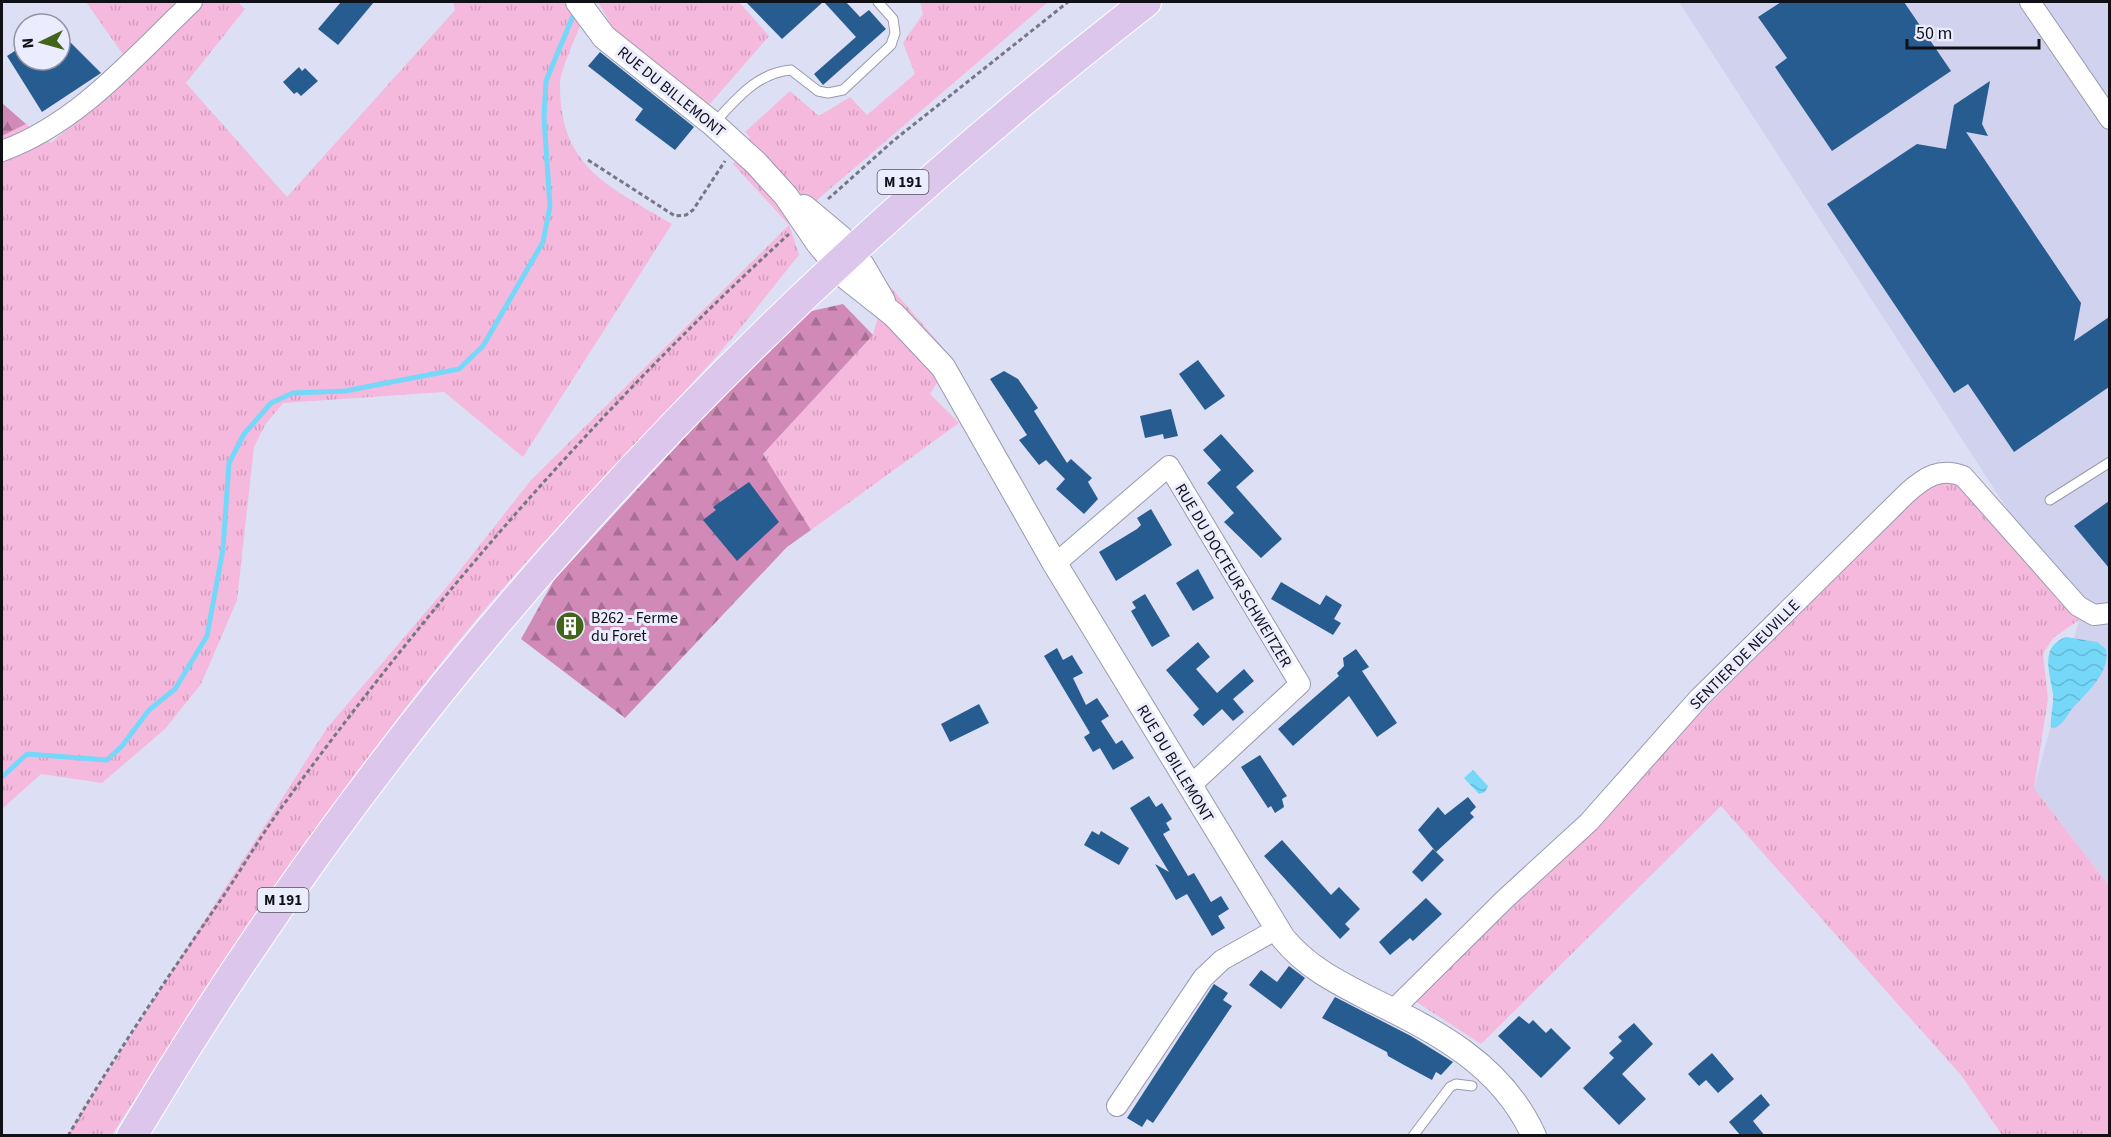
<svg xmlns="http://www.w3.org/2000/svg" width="2111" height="1137" font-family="'Source Sans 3',sans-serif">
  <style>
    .built { fill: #d0d2ee }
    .grass { fill: url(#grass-tufts) }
    .forest { fill: url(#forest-firs) }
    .water { fill: url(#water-waves) }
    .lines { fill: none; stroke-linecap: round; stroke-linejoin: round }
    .stream { stroke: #75d8f9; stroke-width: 5 }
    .building { fill: #275c91 }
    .service-casing { stroke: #989aad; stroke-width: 11 }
    .minor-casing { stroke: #989aad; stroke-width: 22 }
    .tertiary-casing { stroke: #989aad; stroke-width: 26 }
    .primary-casing { stroke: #fff; stroke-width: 32 }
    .path { stroke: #767785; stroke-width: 3; stroke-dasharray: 4.5 3; stroke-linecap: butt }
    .service { stroke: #fff; stroke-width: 9 }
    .minor { stroke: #fff; stroke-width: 20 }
    .tertiary { stroke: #fff; stroke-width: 24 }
    .primary { stroke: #ddc6ec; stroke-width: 30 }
    .labels { text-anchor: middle; stroke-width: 6; stroke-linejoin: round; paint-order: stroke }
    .shield { fill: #ebecfe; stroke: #52525c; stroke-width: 1.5 }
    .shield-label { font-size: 15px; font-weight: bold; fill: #101017 }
    .street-label { font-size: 16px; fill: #101017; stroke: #ebecfe }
    .poi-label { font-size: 16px; fill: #101017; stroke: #ebecfe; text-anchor: start }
  </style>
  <defs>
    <pattern id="grass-tufts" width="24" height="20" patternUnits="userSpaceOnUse" patternTransform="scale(1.5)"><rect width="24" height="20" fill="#f6b9de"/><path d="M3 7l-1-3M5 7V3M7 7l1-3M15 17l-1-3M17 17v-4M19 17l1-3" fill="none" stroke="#d29ebe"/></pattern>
    <pattern id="forest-firs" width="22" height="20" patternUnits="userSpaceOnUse" patternTransform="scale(1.5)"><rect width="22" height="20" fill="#d18ab7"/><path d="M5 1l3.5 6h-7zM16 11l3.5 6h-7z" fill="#a86f94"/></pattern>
    <pattern id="water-waves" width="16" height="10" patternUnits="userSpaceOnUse" patternTransform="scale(1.5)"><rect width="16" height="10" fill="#75d8f9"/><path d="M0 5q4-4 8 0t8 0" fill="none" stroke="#64b8d5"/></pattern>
  </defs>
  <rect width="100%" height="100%" fill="#dddff4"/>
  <path class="built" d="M1679,2H2109V886L2034,788L2079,620Z"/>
  <g class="grass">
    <path d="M86,2H238L245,9L186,83L287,197L455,10L453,2H567L581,23C576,38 561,68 560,83C559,168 609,186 672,224L523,457L444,392L283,403L265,425L254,447L237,600L201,684L165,729L102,783L41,774L2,809V136L26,124L51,143L134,70Z"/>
    <path d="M598,2H739L769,36L709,105L615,32Z"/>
    <path d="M920,2H1048L789,224L799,255C768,293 739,332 706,368C616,466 522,560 439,665C320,815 214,974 112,1135L67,1136L327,728L446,588L531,480L789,225L733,164L750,137L745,132L790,91L819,116L850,97L867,115L915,74L903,43L923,14Z"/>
    <path d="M887,283L952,358L930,394L959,423L811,530L763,454L873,335Z"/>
    <path d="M1943,479L1963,483L2079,620L2053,638L2043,654L2048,699L2034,788L2109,886V1135H2002L1961,1075L1721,806L1481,1044L1415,1001L1919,492Z"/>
  </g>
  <g class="forest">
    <path d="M2,103L26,124L2,136Z"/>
    <path d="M843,304L873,335L763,454L811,530L787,547L625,718L521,639L554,580L798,314Z"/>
  </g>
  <g class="water">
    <path d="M2066,637L2097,642L2106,649C2111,673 2085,694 2071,710C2066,717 2063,724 2055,728L2051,727C2050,716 2054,705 2053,694C2050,672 2039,647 2066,637Z"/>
    <path d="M1473,770L1488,786L1485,792L1479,794L1464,778Z"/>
  </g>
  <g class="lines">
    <path class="stream" d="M2,777L27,754L107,760L122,746L149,710L175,689L207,636L223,549L229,463L244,434L271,403L293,393L345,391L459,369L483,346L543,242L550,206L544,118L546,81L573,16"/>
  </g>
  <g class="building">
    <path d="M341,2H374L338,45L318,29Z"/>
    <path d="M746,2H823L782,39Z"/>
    <path d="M824,2H846L860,17L869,10L886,29L823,85L814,74L856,37Z"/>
    <path d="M1781,2H1904L1951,71L1832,151L1775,67L1787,58L1758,17Z"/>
    <path d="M60,32L101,73L42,112L7,56L24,45V60H60Z"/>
    <path d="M600,52L694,127L675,150L635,120L643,109L588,66Z"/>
    <path d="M299,67L302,71L305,68L318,81L301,96L297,92L294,94L283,82Z"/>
    <path d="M1990,81L1982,124L1988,136L1966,132L2081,303L2074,341L2109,317V387L2014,452L1968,384L1954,393L1827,204L1917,144L1946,149L1954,105Z"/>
    <path d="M1198,360L1225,396L1205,410L1179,374Z"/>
    <path d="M1004,371L1018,379L1038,408L1034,411L1067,463L1071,459L1092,478L1088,482L1098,499L1084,514L1056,489L1065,479L1046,460L1039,465L1019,440L1027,435L990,379Z"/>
    <path d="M1171,409L1178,436L1164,439L1163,434L1145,438L1140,416Z"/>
    <path d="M1221,434L1254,471L1236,487L1282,539L1261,558L1224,522L1234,513L1207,483L1221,470L1203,450Z"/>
    <path d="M749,482L779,522L737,561L703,520L716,510L713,507Z"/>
    <path d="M2109,501V568L2074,526Z"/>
    <path d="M1151,509L1172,545L1116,581L1099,552L1137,529L1141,525L1137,518Z"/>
    <path d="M1198,569L1214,598L1193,611L1176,583Z"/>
    <path d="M1281,582L1320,605L1326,595L1342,605L1334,619L1341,623L1333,635L1271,599Z"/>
    <path d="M1145,594L1170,636L1152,647L1131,611L1136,608L1132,602Z"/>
    <path d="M1198,642L1210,657L1196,669L1217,693L1244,669L1254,681L1233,699L1244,712L1233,721L1222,709L1203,726L1193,715L1199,709L1166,670Z"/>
    <path d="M1057,648L1063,660L1072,655L1083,673L1073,678L1086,705L1097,698L1109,716L1101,721L1116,744L1122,740L1134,758L1113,770L1100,748L1093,752L1084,737L1090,733L1044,656Z"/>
    <path d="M1356,649L1369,667L1362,671L1397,723L1377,737L1349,696L1293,746L1278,729L1339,676L1337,673L1344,666L1343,658Z"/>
    <path d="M979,704L989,723L950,742L941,724Z"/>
    <path d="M1260,755L1287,796L1282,799L1284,807L1275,813L1271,806L1268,808L1241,767Z"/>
    <path d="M1149,796L1156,807L1162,803L1172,819L1166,823L1170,830L1163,834L1188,876L1194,873L1211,902L1221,896L1229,909L1218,916L1225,928L1212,936L1187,894L1176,900L1155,864L1169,872L1130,808Z"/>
    <path d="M1468,797L1476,807L1470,813L1474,817L1436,852L1418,830L1438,807L1445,815Z"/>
    <path d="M1092,831L1099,835L1101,831L1129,848L1119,865L1084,845Z"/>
    <path d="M1282,840L1331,895L1339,887L1360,909L1345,924L1350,929L1340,939L1264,856Z"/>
    <path d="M1433,849L1444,860L1422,882L1412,872Z"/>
    <path d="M1426,898L1442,914L1413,941L1410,938L1390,955L1379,942Z"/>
    <path d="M1289,966L1305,978L1281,1009L1249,985L1261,970L1277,982Z"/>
    <path d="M1214,984L1228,993L1223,1000L1232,1006L1153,1123L1147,1119L1142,1127L1127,1118Z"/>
    <path d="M1335,997L1411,1036L1453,1062L1441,1075L1436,1072L1432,1080L1404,1065L1388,1056L1387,1052L1322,1018Z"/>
    <path d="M1519,1016L1529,1024L1533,1020L1546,1033L1551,1028L1571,1048L1541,1078L1498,1036Z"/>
    <path d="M1634,1023L1653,1044L1622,1074L1646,1099L1619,1125L1583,1088L1614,1058L1609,1053L1622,1041L1618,1037Z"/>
    <path d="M1712,1053L1734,1079L1718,1093L1706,1080L1699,1086L1688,1074Z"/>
    <path d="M1761,1094L1770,1105L1753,1121L1765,1136H1741L1729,1122Z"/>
  </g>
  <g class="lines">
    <g class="service-casing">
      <g id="service">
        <path d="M713,124C736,100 756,73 791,70L818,91L828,93L843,90L891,45L895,33L893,19L878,2"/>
        <path d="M2050,500L2110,462"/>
        <path d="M1413,1136L1450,1087L1456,1084L1472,1086"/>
      </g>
    </g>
    <g class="minor-casing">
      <g id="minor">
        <path d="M2030,2L2110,119"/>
        <path d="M2,151C79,123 134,57 192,2"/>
        <path d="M1055,564L1169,466L1300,684L1190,786"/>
        <path d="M1393,1010L1505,899L1589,822L1699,698L1907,493C1925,477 1940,467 1963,476L2078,606L2094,615L2110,613"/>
        <path d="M1117,1106L1203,978L1222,960L1277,929"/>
      </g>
    </g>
    <g class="tertiary-casing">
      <g id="tertiary">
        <path d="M578,2L604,37L713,124L756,163L786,196L818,243L846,277L894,315L943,367L1055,564L1283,938C1307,967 1335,981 1368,998C1435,1031 1501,1063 1534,1136"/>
        <path d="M804,207L841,238L862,265L883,301"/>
      </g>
    </g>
    <g class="primary-casing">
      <path id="primary" d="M132,1136C396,690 738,320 1146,2"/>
    </g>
    <g class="path">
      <path d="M588,160L675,216L686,215L693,210L725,161"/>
      <path d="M828,199L893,141L1068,2"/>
      <path d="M68,1136C115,1055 167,978 220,901C242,869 261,835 284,804C433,599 602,405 789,234"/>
    </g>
    <use href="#service" class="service"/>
    <use href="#minor" class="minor"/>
    <use href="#tertiary" class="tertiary"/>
    <use href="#primary" class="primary"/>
  </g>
  <defs>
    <g id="building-disc" transform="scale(1.5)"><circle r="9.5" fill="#43651b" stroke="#ebecfe"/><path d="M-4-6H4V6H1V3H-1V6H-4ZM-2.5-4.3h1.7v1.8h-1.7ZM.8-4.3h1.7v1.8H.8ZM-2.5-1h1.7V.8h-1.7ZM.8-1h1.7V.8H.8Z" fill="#fff"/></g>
  </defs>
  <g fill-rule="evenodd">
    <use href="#building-disc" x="570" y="626"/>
  </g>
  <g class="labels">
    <g class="shield">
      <rect x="877.5" y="170" width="51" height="24" rx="4.5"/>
      <rect x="257.5" y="888" width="51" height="24" rx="4.5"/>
    </g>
    <g class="shield-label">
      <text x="903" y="187">M 191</text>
      <text x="283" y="905">M 191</text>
    </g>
    <g class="street-label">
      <text transform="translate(672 91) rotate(39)" y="6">RUE DU BILLEMONT</text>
      <text transform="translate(1234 575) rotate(59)" y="6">RUE DU DOCTEUR SCHWEITZER</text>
      <text transform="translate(1744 654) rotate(-45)" y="6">SENTIER DE NEUVILLE</text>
      <text transform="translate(1176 763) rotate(59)" y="6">RUE DU BILLEMONT</text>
    </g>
    <g class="poi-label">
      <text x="591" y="623">B262 - Ferme<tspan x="591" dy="18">du Foret</tspan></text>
    </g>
  </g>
  <rect width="2111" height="1137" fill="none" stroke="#101017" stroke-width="6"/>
  <g transform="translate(42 42) rotate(265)"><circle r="28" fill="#ebecfe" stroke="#9394a2" stroke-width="1.5"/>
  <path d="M0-4.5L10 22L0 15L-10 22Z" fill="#43651b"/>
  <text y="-9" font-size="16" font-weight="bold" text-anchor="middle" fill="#101017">N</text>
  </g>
  <path d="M1907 39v9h132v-9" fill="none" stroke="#101017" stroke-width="3"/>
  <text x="1916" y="39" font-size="18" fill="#101017" stroke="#ebecfe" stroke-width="4.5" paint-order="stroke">50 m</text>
</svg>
